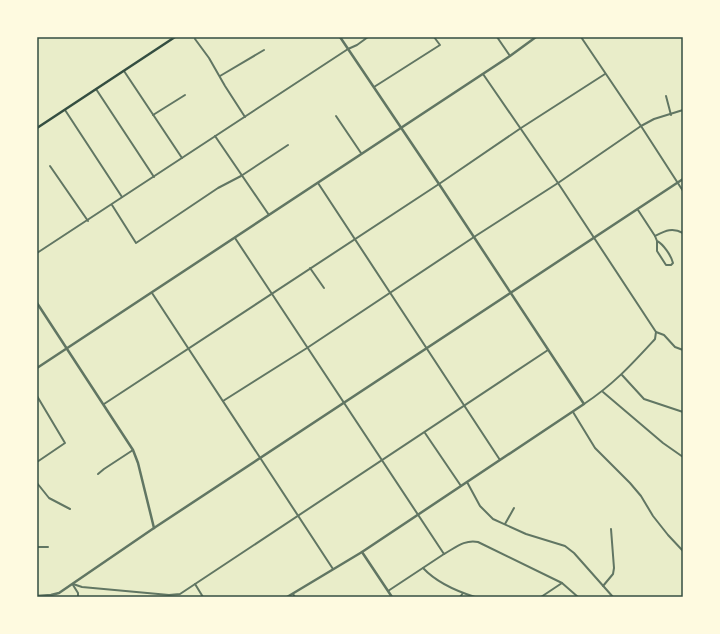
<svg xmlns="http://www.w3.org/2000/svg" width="720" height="634" font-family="Overpass,sans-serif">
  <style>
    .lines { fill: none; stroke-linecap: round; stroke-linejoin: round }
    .minor { stroke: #617663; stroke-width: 2 }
    .tertiary { stroke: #617663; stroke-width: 2.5 }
    .secondary { stroke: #344e41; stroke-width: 2.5 }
    .neatline { fill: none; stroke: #344e41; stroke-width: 1.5 }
  </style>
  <rect width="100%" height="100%" fill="#e9edc9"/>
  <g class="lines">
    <g class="minor">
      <path d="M497,37L510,56"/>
      <path d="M581,37L641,126L683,191"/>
      <path d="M195,39L209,58L225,86L245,117"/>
      <path d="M124,71L182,158"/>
      <path d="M483,74L558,183L656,332L664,335L675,347L683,350"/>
      <path d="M220,76L264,50"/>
      <path d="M374,87L440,45L434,37"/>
      <path d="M96,89L154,177"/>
      <path d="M666,96L671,115"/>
      <path d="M65,110L122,197"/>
      <path d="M153,115L185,95"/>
      <path d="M336,116L361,153"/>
      <path d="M215,136L269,215"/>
      <path d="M50,166L88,221"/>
      <path d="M318,183L500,460"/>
      <path d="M112,205L136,243L218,188L241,176L288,145"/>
      <path d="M638,210L655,236L657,241V251L666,265H671L673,263C671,255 663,244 657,241"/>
      <path d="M655,236C665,231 672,227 683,233"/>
      <path d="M235,238L444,554C455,548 465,539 478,542L562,583L578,597"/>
      <path d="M37,253L348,49L357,45L368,37"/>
      <path d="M310,268L324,288"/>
      <path d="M152,293L333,569"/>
      <path d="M622,375L644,399L683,412"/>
      <path d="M603,392L663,443L683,457"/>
      <path d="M37,396L65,443L37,462"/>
      <path d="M223,401L307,348L474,237L558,183L641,126L654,119L683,110"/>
      <path d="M104,404L439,184L521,128L605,74"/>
      <path d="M584,404C614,384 631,365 655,339L656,332"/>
      <path d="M573,412L595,448L630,483L641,496L653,516L668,535L683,551"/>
      <path d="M425,433L461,486"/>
      <path d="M98,474L104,469L133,450"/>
      <path d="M467,482L480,506L493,519L526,534L565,546L574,553L613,597"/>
      <path d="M37,483L49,498L70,509"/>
      <path d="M505,524L514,508"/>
      <path d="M37,547H48"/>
      <path d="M423,568C437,583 456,591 475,597"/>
      <path d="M73,584L82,587L169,595L180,594L548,350"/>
      <path d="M195,584L203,597"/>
      <path d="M73,585L78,593V597"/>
      <path d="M603,586L613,574L614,568L611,529"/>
      <path d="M388,591L444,554"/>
      <path d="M293,594L295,597"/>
      <path d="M460,597L463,593"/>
      <path d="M541,597L562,583"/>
    </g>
    <g class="tertiary">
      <path d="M37,303L133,450L138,463L154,528"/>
      <path d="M37,368L510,56L536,37"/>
      <path d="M362,552L392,597"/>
      <path d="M37,596L51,595L59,593L154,528L683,179"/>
      <path d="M287,597L362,552L584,404L439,184L340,37"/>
    </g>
    <path class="secondary" d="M37,128L175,37"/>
  </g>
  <rect width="720" height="634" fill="none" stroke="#fefae0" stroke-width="76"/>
  <rect x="38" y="38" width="644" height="558" class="neatline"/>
</svg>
